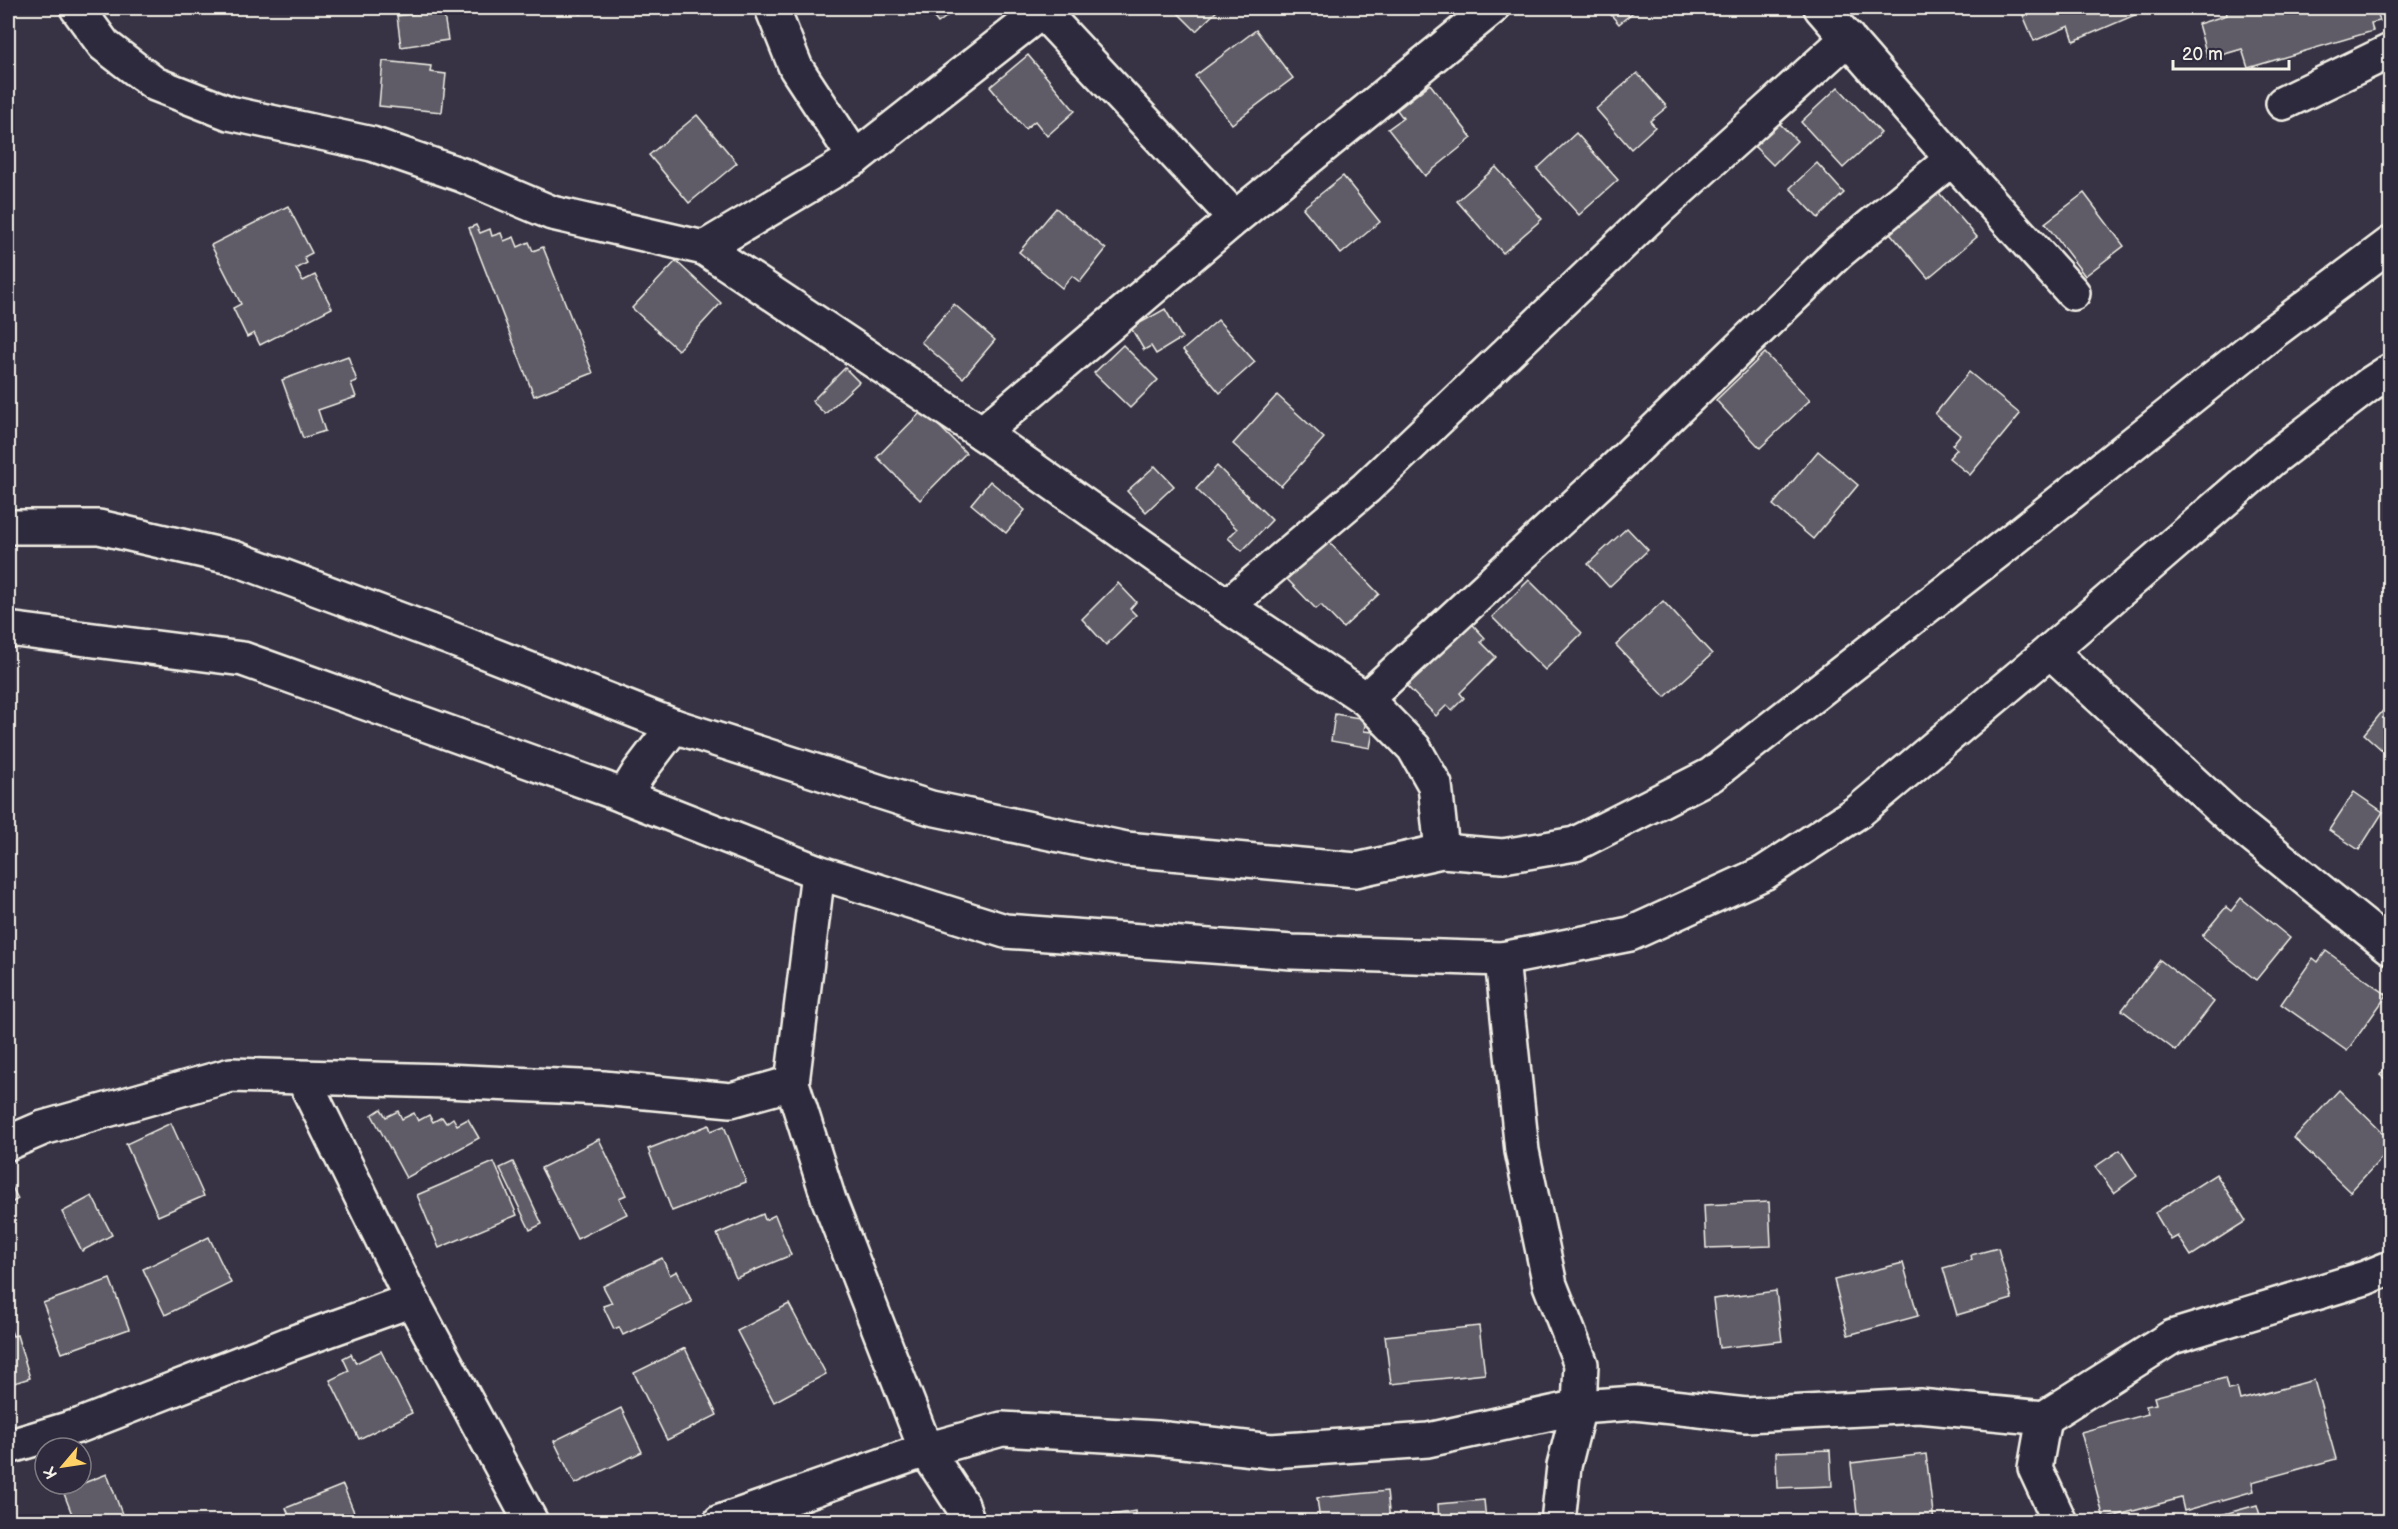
<svg xmlns="http://www.w3.org/2000/svg" width="2398" height="1529" font-family="'Balsamiq Sans',sans-serif">
  <style>
    .building { fill: #5f5c67; stroke: #f4f1e8; stroke-width: 1.5 }
    .lines { fill: none; stroke-linecap: round; stroke-linejoin: round }
    .street-casing { stroke: #f4f1e8; stroke-width: 38 }
    .secondary-casing { stroke: #f4f1e8; stroke-width: 38 }
    .street { stroke: #2f2a3d; stroke-width: 33 }
    .secondary { stroke: #2f2a3d; stroke-width: 33 }
  </style>
  <rect width="100%" height="100%" fill="#373244"/>
  <filter id="ink" filterUnits="userSpaceOnUse"><feTurbulence type="fractalNoise" baseFrequency=".0167" numOctaves="2"/><feDisplacementMap in="SourceGraphic" scale="12" xChannelSelector="R" yChannelSelector="G"/><feConvolveMatrix kernelMatrix="1 2 1 2 8 2 1 2 1" color-interpolation-filters="sRGB"/></filter>
  <g filter="url(#ink)">
    <g class="building">
      <path d="M577,8H597L580,14Z"/>
      <path d="M926,8H958L938,23Z"/>
      <path d="M1173,8H1220L1196,31Z"/>
      <path d="M1605,8H1638L1619,24Z"/>
      <path d="M2020,8H2131L2135,15L2074,41L2069,26L2034,41Z"/>
      <path d="M2225,8H2376L2380,21L2371,23L2373,31L2248,68L2242,49L2208,59L2198,24L2227,15Z"/>
      <path d="M443,9L448,40L401,47L397,16Z"/>
      <path d="M1256,30L1293,78L1232,124L1195,76Z"/>
      <path d="M1028,55L1075,111L1047,136L1035,121L1025,129L990,87Z"/>
      <path d="M383,61L431,66L430,72L446,74L442,112L379,106Z"/>
      <path d="M1637,73L1667,107L1650,121L1655,127L1631,149L1596,109Z"/>
      <path d="M1430,84L1472,138L1425,176L1388,129L1403,118L1397,110Z"/>
      <path d="M1838,87L1881,133L1843,168L1801,122Z"/>
      <path d="M697,115L737,163L689,203L649,155Z"/>
      <path d="M1777,121L1797,141L1773,165L1753,145Z"/>
      <path d="M1576,133L1618,180L1579,215L1537,169Z"/>
      <path d="M1817,163L1844,193L1818,218L1790,188Z"/>
      <path d="M1496,167L1542,219L1503,253L1457,201Z"/>
      <path d="M1343,176L1380,222L1341,254L1303,208Z"/>
      <path d="M1934,187L1977,237L1928,278L1886,228Z"/>
      <path d="M2084,193L2124,246L2085,276L2045,223Z"/>
      <path d="M288,206L312,253L304,257L307,263L296,269L303,281L315,275L332,308L260,345L254,333L247,337L233,308L241,304L211,245Z"/>
      <path d="M1056,208L1106,249L1080,282L1072,276L1062,288L1019,252Z"/>
      <path d="M476,225L480,233L490,229L492,236L501,233L504,241L514,237L518,247L529,242L533,251L543,247L593,373L534,396L469,228Z"/>
      <path d="M676,261L721,303L678,350L632,308Z"/>
      <path d="M954,304L995,340L963,378L921,342Z"/>
      <path d="M1165,309L1182,338L1156,354L1151,346L1144,350L1131,328Z"/>
      <path d="M1218,320L1255,362L1220,393L1183,350Z"/>
      <path d="M1123,345L1158,380L1130,408L1094,373Z"/>
      <path d="M1765,353L1810,400L1760,448L1716,400Z"/>
      <path d="M348,356L357,381L351,383L356,397L318,410L325,431L303,438L282,380Z"/>
      <path d="M845,368L859,382L825,414L812,401Z"/>
      <path d="M1969,372L2020,414L1970,475L1949,458L1957,449L1952,445L1960,435L1935,414Z"/>
      <path d="M1277,395L1324,438L1281,486L1233,444Z"/>
      <path d="M923,410L966,453L920,500L877,457Z"/>
      <path d="M1818,451L1858,485L1813,539L1773,505Z"/>
      <path d="M1155,466L1174,486L1146,512L1127,491Z"/>
      <path d="M1217,466L1272,520L1242,551L1228,538L1237,529L1196,489Z"/>
      <path d="M990,481L1025,510L1006,533L971,504Z"/>
      <path d="M1627,528L1648,550L1609,587L1588,564Z"/>
      <path d="M1327,540L1379,594L1343,628L1321,605L1316,609L1287,579Z"/>
      <path d="M1529,580L1582,633L1545,670L1492,617Z"/>
      <path d="M1118,583L1136,602L1130,609L1136,615L1106,645L1082,619Z"/>
      <path d="M1663,601L1712,654L1665,697L1616,645Z"/>
      <path d="M1465,616L1485,638L1481,642L1496,657L1460,693L1464,698L1452,710L1447,705L1436,716L1400,679Z"/>
      <path d="M2390,702V757L2364,734Z"/>
      <path d="M1335,714L1366,719L1364,731L1373,732L1370,748L1331,741Z"/>
      <path d="M2354,792L2383,812L2359,850L2329,830Z"/>
      <path d="M2241,898L2290,938L2256,980L2202,936L2226,907L2231,911Z"/>
      <path d="M2326,951L2387,995L2347,1051L2281,1004L2313,958L2318,962Z"/>
      <path d="M2160,960L2214,1002L2176,1051L2122,1010Z"/>
      <path d="M2390,1062V1083L2380,1075Z"/>
      <path d="M2339,1090L2390,1140V1149L2350,1192L2294,1138Z"/>
      <path d="M381,1109L386,1117L398,1111L402,1119L414,1113L418,1121L429,1115L433,1122L442,1117L446,1123L453,1118L457,1125L468,1119L479,1138L406,1178L372,1115Z"/>
      <path d="M171,1123L204,1196L158,1216L126,1144Z"/>
      <path d="M709,1125L711,1131L724,1126L746,1182L672,1211L648,1149Z"/>
      <path d="M599,1139L626,1195L619,1198L627,1214L577,1239L541,1168Z"/>
      <path d="M2120,1150L2137,1176L2114,1193L2095,1167Z"/>
      <path d="M494,1162L517,1215L439,1248L417,1195Z"/>
      <path d="M513,1162L542,1224L530,1230L500,1168Z"/>
      <path d="M2216,1174L2246,1221L2191,1256L2178,1236L2171,1240L2155,1213Z"/>
      <path d="M8,1179L18,1199L8,1205Z"/>
      <path d="M92,1196L112,1235L82,1251L62,1212Z"/>
      <path d="M1769,1202L1771,1246L1706,1248L1704,1205Z"/>
      <path d="M763,1214L765,1220L775,1215L791,1255L736,1278L717,1234Z"/>
      <path d="M209,1237L231,1283L165,1315L143,1269Z"/>
      <path d="M1998,1248L2012,1299L1957,1315L1943,1268L1972,1260L1971,1255Z"/>
      <path d="M662,1258L670,1275L677,1271L692,1302L623,1335L619,1327L614,1329L603,1306L612,1303L603,1286Z"/>
      <path d="M1903,1263L1918,1316L1848,1335L1834,1280Z"/>
      <path d="M110,1279L129,1329L62,1353L43,1303Z"/>
      <path d="M1776,1291L1782,1341L1719,1348L1713,1299Z"/>
      <path d="M789,1304L826,1374L774,1402L737,1331Z"/>
      <path d="M8,1323L13,1336L17,1335L30,1378L8,1385Z"/>
      <path d="M1479,1326L1485,1374L1391,1384L1385,1336Z"/>
      <path d="M685,1348L717,1415L667,1440L634,1373Z"/>
      <path d="M381,1351L412,1413L359,1439L330,1380L349,1371L343,1358L351,1354L356,1363Z"/>
      <path d="M2225,1378L2228,1390L2237,1388L2240,1400L2314,1380L2336,1459L2252,1482L2254,1491L2184,1511L2181,1498L2104,1519L2081,1432L2148,1414L2146,1406L2156,1404L2154,1397Z"/>
      <path d="M621,1408L642,1452L575,1484L554,1441Z"/>
      <path d="M1830,1450L1832,1486L1777,1488L1776,1452Z"/>
      <path d="M1926,1454L1934,1522H1858L1851,1463Z"/>
      <path d="M107,1474L125,1522H75L63,1491Z"/>
      <path d="M343,1485L358,1522H292L286,1508Z"/>
      <path d="M1387,1491L1390,1522H1320L1317,1498Z"/>
      <path d="M1484,1500L1486,1520L1439,1522L1438,1504Z"/>
      <path d="M2257,1505L2262,1522H2195Z"/>
      <path d="M1135,1511L1137,1522H1112L1111,1515Z"/>
      <path d="M1242,1518V1522H1201Z"/>
    </g>
    <g class="lines">
      <g class="street-casing">
        <g id="street">
          <path d="M77,8L104,45L155,84L229,113L372,144L462,175L552,213L704,248"/>
          <path d="M772,8L796,68L855,158"/>
          <path d="M1039,8L1235,218"/>
          <path d="M1046,8L855,158L704,248L982,433L1227,606L1366,699L1414,748L1435,785L1442,851"/>
          <path d="M1821,8L1952,159L2073,293"/>
          <path d="M2283,103L2390,51"/>
          <path d="M982,433L1235,218L1492,8"/>
          <path d="M1227,606L1366,488L1656,211L1848,38"/>
          <path d="M2050,651L2239,825L2390,947"/>
          <path d="M1366,699L1622,462L1839,252L1952,159"/>
          <path d="M624,796L639,772L674,726"/>
          <path d="M818,872L792,1083L829,1200L926,1450L962,1505L968,1522"/>
          <path d="M1502,959L1522,1151L1550,1285L1581,1364L1579,1407L1635,1403L1746,1415L1919,1406L2044,1418"/>
          <path d="M303,1078L412,1300L531,1522"/>
          <path d="M8,1143L43,1128L231,1075L445,1081L603,1088L731,1100L792,1083"/>
          <path d="M8,1447L81,1425L289,1344L412,1300"/>
          <path d="M720,1522L926,1450L1002,1429L1157,1438L1271,1451L1428,1440L1579,1407L1564,1466L1558,1522"/>
        </g>
      </g>
      <g class="secondary-casing">
        <g id="secondary">
          <path d="M8,527H99L234,558L452,639L674,726L931,808L1126,849L1356,870L1442,851L1503,856L1575,844L1711,775L2016,537L2270,334L2390,244"/>
          <path d="M8,629L243,659L606,789L818,872L1005,931L1292,952L1502,959L1630,934L1764,873L1859,811L2050,651L2271,460L2370,384L2390,371"/>
          <path d="M2060,1522L2035,1468L2044,1418L2172,1337L2365,1278L2390,1268"/>
        </g>
      </g>
      <use href="#street" class="street"/>
      <use href="#secondary" class="secondary"/>
    </g>
  </g>
  <rect width="2398" height="1529" fill="none" stroke="#2f2a3d" stroke-width="30"/>
  <rect x="15" y="15" width="2368" height="1499" fill="none" stroke="#f4f1e8" stroke-width="2" filter="url(#ink)"/>
  <g transform="translate(63 1466) rotate(241)"><circle r="28" fill="#2f2a3d" stroke="#7e7a81" stroke-width="1.5"/>
  <path d="M0-4.5L10 22L0 15L-10 22Z" fill="#ffd166"/>
  <text y="-9" font-size="16" font-weight="bold" text-anchor="middle" fill="#f4f1e8">K</text>
  </g>
  <path d="M2173 60v9h116v-9" fill="none" stroke="#f4f1e8" stroke-width="3"/>
  <text x="2182" y="60" font-size="18" fill="#f4f1e8" stroke="#2f2a3d" stroke-width="4.5" paint-order="stroke">20 m</text>
</svg>
